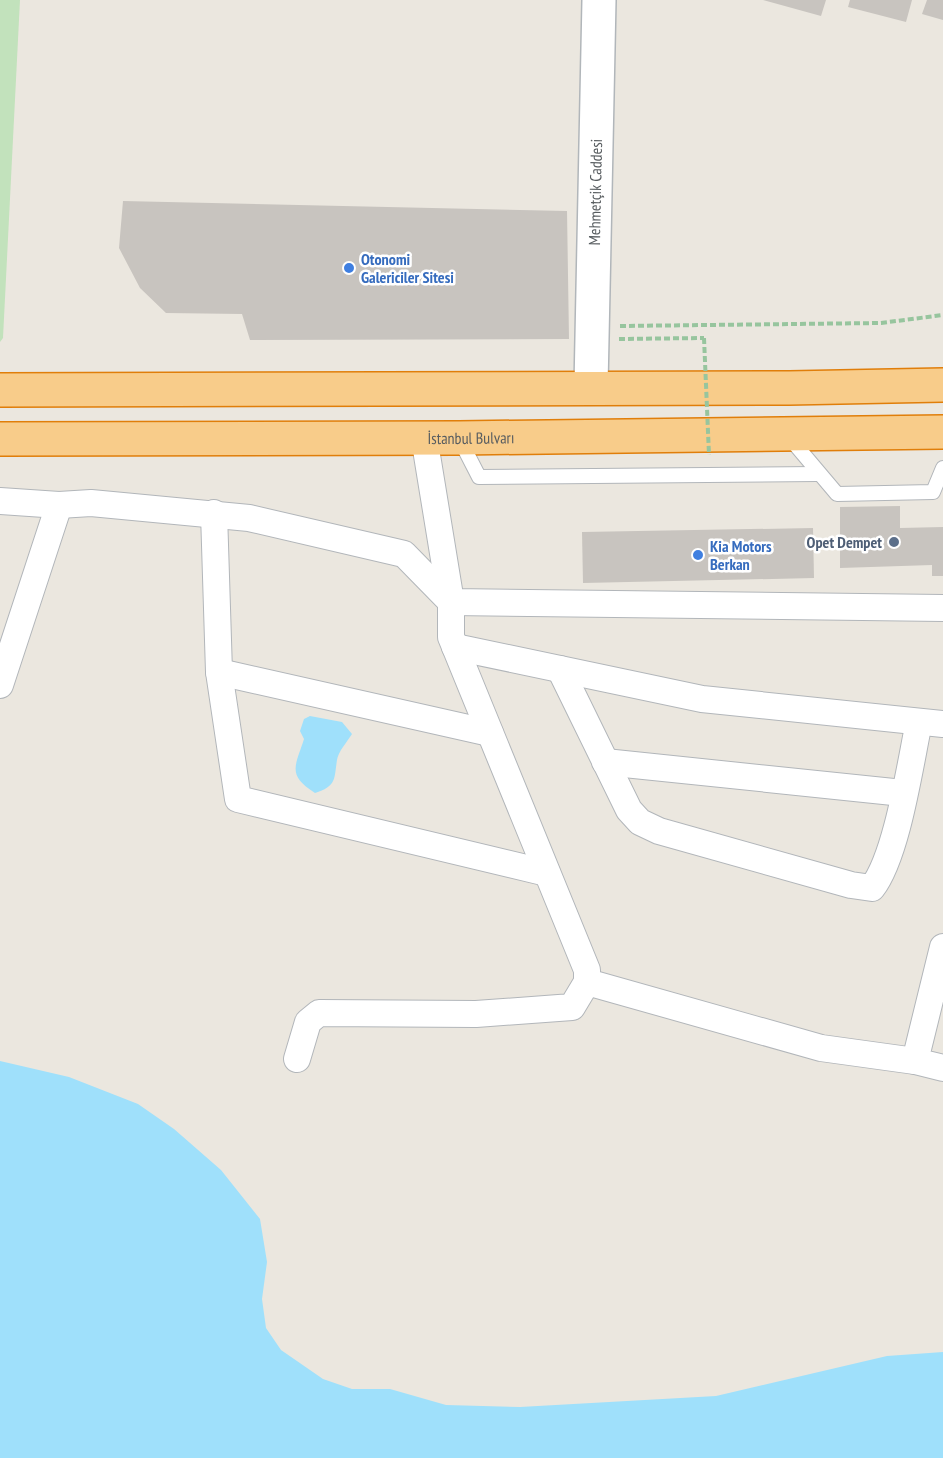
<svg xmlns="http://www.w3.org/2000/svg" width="943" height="1458" font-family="'PT Sans Narrow',sans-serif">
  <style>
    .green { fill: #c2e2bc }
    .water { fill: #9fe0fb }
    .building { fill: #c8c4bf }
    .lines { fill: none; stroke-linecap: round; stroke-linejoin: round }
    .lane-casing { stroke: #b2b6ba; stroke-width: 16 }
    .street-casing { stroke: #b2b6ba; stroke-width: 28 }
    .secondary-casing { stroke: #b1b6ba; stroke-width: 36 }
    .highway-casing { stroke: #e07e0a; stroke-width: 36 }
    .path { stroke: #97c59e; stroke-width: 4; stroke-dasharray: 6 3; stroke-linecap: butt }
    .lane { stroke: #fff; stroke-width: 14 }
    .street { stroke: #fff; stroke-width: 26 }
    .secondary { stroke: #fff; stroke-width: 33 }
    .highway { stroke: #f8cc8a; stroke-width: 33 }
    .path-bridge { stroke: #97c59e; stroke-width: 4; stroke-dasharray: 6 3; stroke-linecap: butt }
    .shop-dot { fill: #3f7fe0; stroke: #fff; stroke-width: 2 }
    .service-dot { fill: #5c6f8a; stroke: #fff; stroke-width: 2 }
    .labels { text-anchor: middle; stroke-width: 5; stroke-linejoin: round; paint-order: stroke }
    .street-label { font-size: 16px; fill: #585d60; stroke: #fff }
    .shop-label { font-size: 16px; font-weight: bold; fill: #366cbe; stroke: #fff; text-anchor: start }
    .service-label { font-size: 16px; font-weight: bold; fill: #4e5e75; stroke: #fff; text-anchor: end }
  </style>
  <rect width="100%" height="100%" fill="#ebe7df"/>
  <path class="green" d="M0,0H20L3,338L0,342Z"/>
  <g class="water">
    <path d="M310,716L342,722L352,734C347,742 338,752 337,760C334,779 337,786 315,793C287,775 295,767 304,739L300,731L304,719Z"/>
    <path d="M0,1061L69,1077L138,1104L174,1129L221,1170L260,1219L267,1262L262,1299L266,1328L281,1350L323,1379L352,1389H390L446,1405L520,1407L716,1396L887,1356L943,1352V1458H0Z"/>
  </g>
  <g class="building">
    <path d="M763,0H826L821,16Z"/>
    <path d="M850,0H912L906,22L848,7Z"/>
    <path d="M927,0H943V20L922,14Z"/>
    <path d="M123,201L567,211L569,339L250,340L242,314L166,313L140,288L119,248Z"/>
    <path d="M900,506V528L943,527V576H932V565L840,568V507Z"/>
    <path d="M813,528L814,578L583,583L582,532Z"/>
  </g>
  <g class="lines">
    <g class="lane-casing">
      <g id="lane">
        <path d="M788,436L837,494L933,492L943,468"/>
        <path d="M459,438L479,477L817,474"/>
      </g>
    </g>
    <g class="street-casing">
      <g id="street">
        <path d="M0,501L59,505L91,503L249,518L404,554L451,602L943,608"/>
        <path d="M214,513L219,672L238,799L547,873"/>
        <path d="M455,647L702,699L943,724"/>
        <path d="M560,669L629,810L640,822L659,831L851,885L872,888C897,856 910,765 919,722"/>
        <path d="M219,672L490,733"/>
        <path d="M0,685L59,505"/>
        <path d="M605,762L903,793"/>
        <path d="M943,947L915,1061L943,1068"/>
        <path d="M587,982L821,1048L915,1061"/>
        <path d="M297,1059L308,1022L319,1013L476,1014L572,1007L587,982V970L451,637V602L424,437"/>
      </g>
    </g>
    <g class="secondary-casing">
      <g id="secondary">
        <path id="s1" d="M591,386L599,0"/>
      </g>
    </g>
    <g class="highway-casing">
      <g id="highway">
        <path d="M0,390L789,388L943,385"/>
        <path id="s2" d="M0,439L459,438L943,432"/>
      </g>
    </g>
    <g class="path">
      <path d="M620,326L881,323L943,315"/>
      <path d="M619,339L704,338"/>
    </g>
    <use href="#lane" class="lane"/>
    <use href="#street" class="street"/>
    <use href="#secondary" class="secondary"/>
    <use href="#highway" class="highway"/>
    <path class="path-bridge" d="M704,338L709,455"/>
  </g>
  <g class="shop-dot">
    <circle cx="349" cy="268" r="6"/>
    <circle cx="698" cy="555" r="6"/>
  </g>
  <circle class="service-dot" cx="894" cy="542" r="6"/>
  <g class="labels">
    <g class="street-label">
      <text dy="6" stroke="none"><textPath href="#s1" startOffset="194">Mehmetçik Caddesi</textPath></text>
      <text dy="6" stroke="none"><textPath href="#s2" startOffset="471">İstanbul Bulvarı</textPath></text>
    </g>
    <g class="shop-label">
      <text x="361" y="265">Otonomi<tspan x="361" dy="18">Galericiler Sitesi</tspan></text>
      <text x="710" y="552">Kia Motors<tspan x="710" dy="18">Berkan</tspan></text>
    </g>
    <g class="service-label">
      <text x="882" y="548">Opet Dempet</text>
    </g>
  </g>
</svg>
